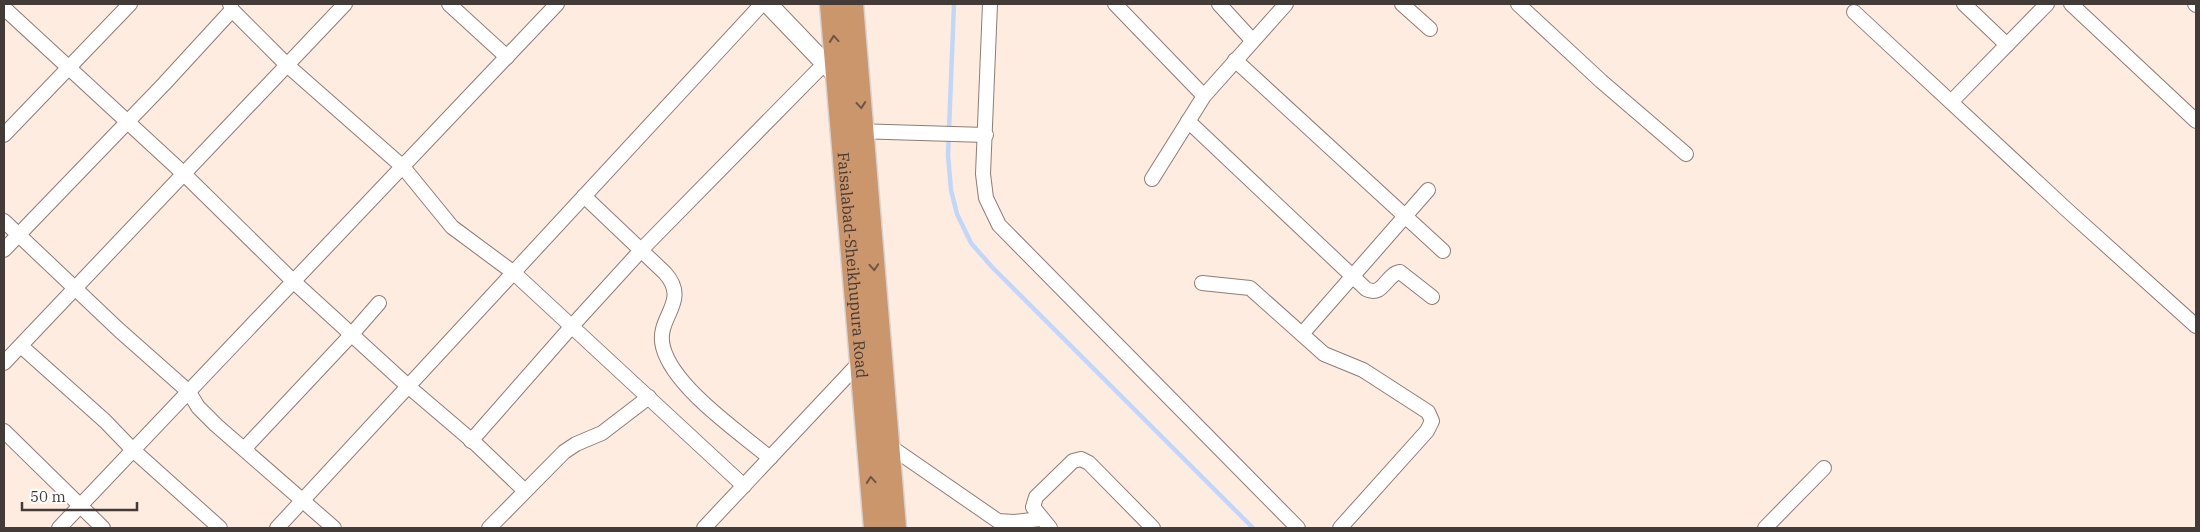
<svg xmlns="http://www.w3.org/2000/svg" width="2200" height="532" font-family="'IBM Plex Serif',serif">
  <style>
    .lines { fill: none; stroke-linecap: round; stroke-linejoin: round }
    .stream { stroke: #c1d7f9; stroke-width: 4.5 }
    .minor-casing { stroke: #8d7d74; stroke-width: 16 }
    .tertiary-casing { stroke: #8d7d74; stroke-width: 20 }
    .trunk-casing { stroke: #d5d4d3; stroke-width: 25 }
    .minor { stroke: #fff; stroke-width: 14 }
    .tertiary { stroke: #fff; stroke-width: 18 }
    .trunk { stroke: #cc966c; stroke-width: 22 }
    .oneway { stroke: #6b5647 }
    .labels { text-anchor: middle; stroke-width: 4; stroke-linejoin: round; paint-order: stroke }
    .street-label { font-size: 16px; fill: #423b37; stroke: #fff }
  </style>
  <rect width="100%" height="100%" fill="#ffece1"/>
  <g class="lines">
    <path class="stream" d="M954,4L948,155L951,190L957,214L971,243L992,267L1253,528"/>
    <g class="minor-casing">
      <g id="minor">
        <path d="M230,4L232,10L287,65L403,167L452,227L514,273L744,486"/>
        <path d="M449,4L507,57"/>
        <path d="M990,4L983,174L986,198L999,225L1298,528"/>
        <path d="M1115,4L1204,96"/>
        <path d="M1219,4L1252,40"/>
        <path d="M1402,4L1430,29"/>
        <path d="M1518,4L1601,81L1686,154"/>
        <path d="M1964,4L2007,45"/>
        <path d="M2071,4L2196,121"/>
        <path d="M2195,4L2196,5"/>
        <path d="M4,8L184,174L293,281L409,387L477,445L525,491"/>
        <path d="M1854,12L2066,209L2196,326"/>
        <path d="M1235,60L1443,251"/>
        <path d="M1951,102L2047,4"/>
        <path d="M1188,121L1366,289C1383,298 1386,274 1400,272L1432,297"/>
        <path d="M855,131L986,135"/>
        <path d="M4,135L130,4"/>
        <path d="M1152,179L1204,96L1286,4"/>
        <path d="M584,196L665,273C691,302 655,317 663,347C673,387 739,432 770,458"/>
        <path d="M4,221L119,330L189,392L198,407L216,425L334,528"/>
        <path d="M4,250L164,84L232,10"/>
        <path d="M1202,283L1250,288L1324,354L1363,370L1428,412L1432,421L1427,431L1340,528"/>
        <path d="M1302,334L1428,190"/>
        <path d="M21,346L105,421L133,450L220,528"/>
        <path d="M4,363L345,4"/>
        <path d="M4,431L103,528"/>
        <path d="M471,441L572,326L644,247L825,63"/>
        <path d="M888,445L998,521L1014,522L1041,519"/>
        <path d="M244,449L352,334L379,303"/>
        <path d="M59,528L557,4"/>
        <path d="M277,528L762,4"/>
        <path d="M489,528L564,452L576,444L602,433L649,397"/>
        <path d="M704,528L860,362"/>
        <path d="M1050,528L1033,507L1036,497L1073,461L1081,459L1089,463L1153,528"/>
        <path d="M1765,528L1824,468"/>
      </g>
    </g>
    <g class="tertiary-casing">
      <path id="tertiary" d="M768,4L837,76"/>
    </g>
    <g class="trunk-casing">
      <g id="trunk">
        <path id="s1" d="M831,4L875,528"/>
        <path d="M852,4L895,528"/>
      </g>
    </g>
    <use href="#minor" class="minor"/>
    <use href="#tertiary" class="tertiary"/>
    <use href="#trunk" class="trunk"/>
  </g>
  <defs><path id="oneway-chevron" d="M-2-3.5L2.5 0L-2 3.5" fill="none" stroke-width="1.6" stroke-linecap="round" stroke-linejoin="round" transform="scale(1.25)"/></defs>
  <g class="oneway">
    <use href="#oneway-chevron" transform="translate(834 39) rotate(-95)"/>
    <use href="#oneway-chevron" transform="translate(861 105) rotate(85)"/>
    <use href="#oneway-chevron" transform="translate(874 267) rotate(86)"/>
    <use href="#oneway-chevron" transform="translate(871 480) rotate(-95)"/>
  </g>
  <g class="labels">
    <g class="street-label">
      <text dy="6" stroke="none"><textPath href="#s1" startOffset="262">Faisalabad-Sheikhupura Road</textPath></text>
    </g>
  </g>
  <rect width="2200" height="532" fill="none" stroke="#423b37" stroke-width="10"/>
  <path d="M22 502v8h115v-8" fill="none" stroke="#423b37" stroke-width="2.5"/>
  <text x="30" y="502" font-size="15" fill="#423b37" stroke="#ffffff" stroke-width="4" paint-order="stroke">50 m</text>
</svg>
